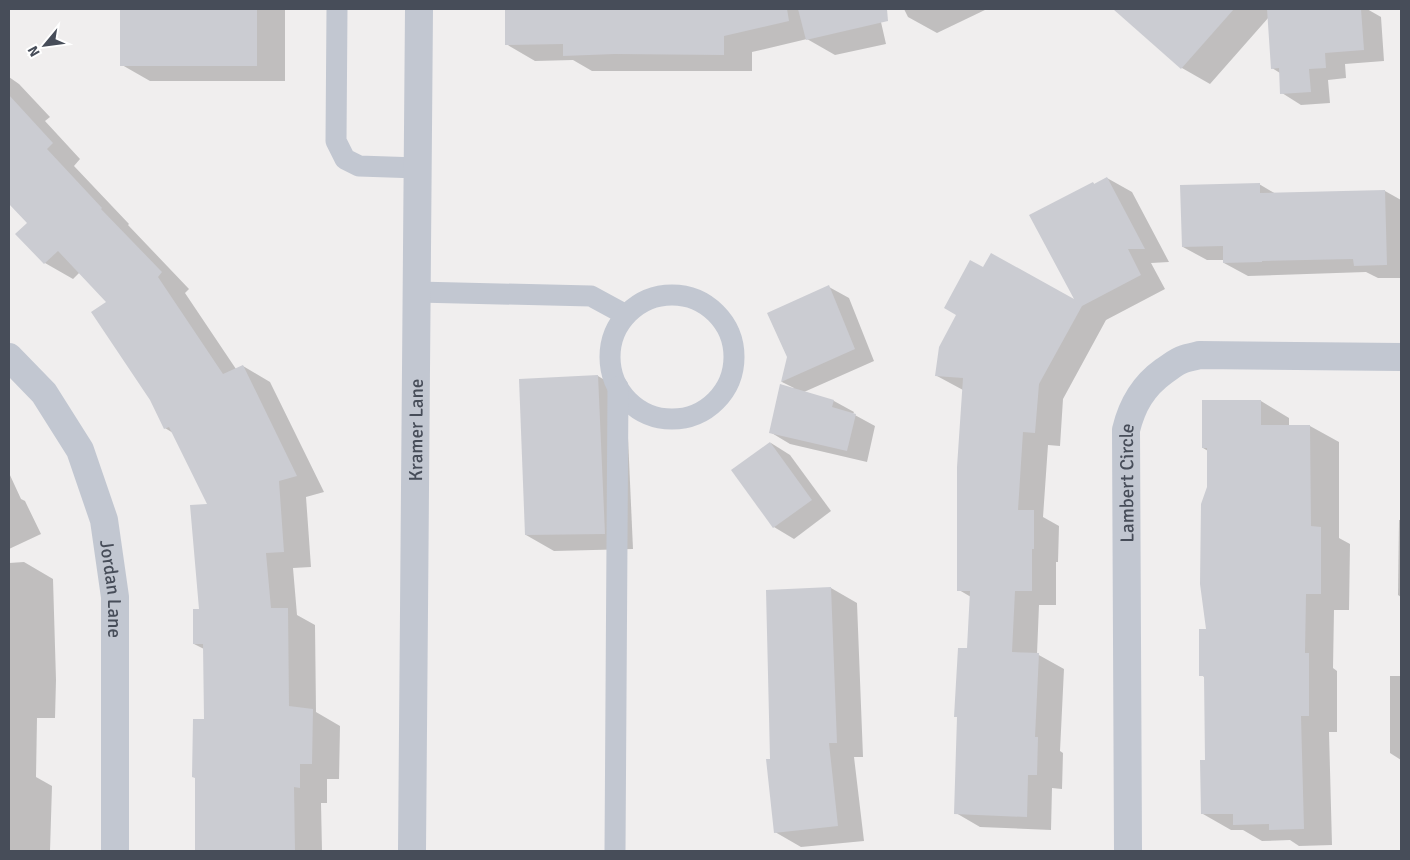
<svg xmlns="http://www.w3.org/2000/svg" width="1410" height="860" font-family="Signika,sans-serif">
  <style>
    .shadow { fill: #0003 }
    .building { fill: #cbccd2 }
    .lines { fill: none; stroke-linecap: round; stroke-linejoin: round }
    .service { stroke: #c2c7d1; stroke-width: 21 }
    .minor { stroke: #c2c7d1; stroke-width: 28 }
    .tertiary { stroke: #c2c7d1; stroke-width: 28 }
    .labels { text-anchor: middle; stroke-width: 4.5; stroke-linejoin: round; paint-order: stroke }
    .street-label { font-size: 19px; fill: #474d59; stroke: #fff }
  </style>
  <rect width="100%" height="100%" fill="#f0eeee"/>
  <g class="shadow">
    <path d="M122,9H285V81H150L122,65Z"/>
    <path d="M506,9H878L886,44L835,55L807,39L752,52V71H592L573,60L535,61L506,44Z"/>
    <path d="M904,9H987L937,33L908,17Z"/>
    <path d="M1115,9H1270L1273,11L1310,9H1367L1381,17L1384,61L1345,64L1346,78L1328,80L1330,103L1301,105L1282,93L1280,73L1272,68L1269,17L1210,84L1182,68Z"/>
    <path d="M9,77L19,84L50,117L45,121L80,159L74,166L129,224L128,225L189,289L185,293L236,369L243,366L270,382L324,492L306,497L311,567L293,568L297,615L315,625L316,712L340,726L339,779H327V803H321L322,851H196V778L205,720L204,649L194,644L200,610L209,505L173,433L165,428L108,302L80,272L73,279L45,263L17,234L29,223L9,202Z"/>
    <path d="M1107,178L1132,192L1169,262L1151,263L1165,289L1106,320L1063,399L1060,446L1048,445L1043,517L1059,526L1058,562H1056V605H1039L1037,654L1064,669L1060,751L1063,753L1062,789L1052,788L1051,830L980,827L956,813L959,718L955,716L969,649L971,597L959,590L963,390L937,376L984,269L1077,302L1093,183L1095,185Z"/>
    <path d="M1259,184L1276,194L1385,191L1401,200V278H1378L1366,272L1248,276L1224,263V260H1207L1183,247Z"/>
    <path d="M829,287L849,298L874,361L804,392L834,401L854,412L853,414L875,426L867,462L790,444L770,432L794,388L782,382L788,357Z"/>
    <path d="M598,376L626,393L633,549L554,551L526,535Z"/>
    <path d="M1261,401L1289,418V426H1310L1339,442V538L1350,544L1349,610H1334L1333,668L1337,671V732H1329L1332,845L1299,846L1290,840L1262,841L1243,830H1231L1203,814L1206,761V678L1201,675L1207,631L1208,487V451L1203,448Z"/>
    <path d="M771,443L790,455L831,511L794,539L774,527Z"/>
    <path d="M9,473L21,499L25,501L41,534L9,549Z"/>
    <path d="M1399,520H1401V597L1398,595Z"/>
    <path d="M24,562L53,579L56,680L55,718H37L36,777L52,786L50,851H9V563Z"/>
    <path d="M831,588L857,603L863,757H854L864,841L801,847L775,832Z"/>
    <path d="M1390,676H1401V760L1390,753Z"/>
  </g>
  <g class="building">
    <rect x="120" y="9" width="137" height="57"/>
    <path d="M505,9H787L789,21L724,36V55L615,54L563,56V44L505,45Z"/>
    <path d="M798,9H887L888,21L806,40Z"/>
    <path d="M1113,9H1234L1181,69Z"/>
    <path d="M1267,9H1361L1364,50L1325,53L1326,68L1309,69L1311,92L1280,94L1279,68L1271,69Z"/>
    <path d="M9,95L53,143L47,149L102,208L101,209L162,272L158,277L223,374L243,365L297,476L279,481L284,552L266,553L271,608H288L289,706L313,709L312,764H300V788L294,787L295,851H195V778L192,777L193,719H204L203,644H193V609H199L190,505L207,504L169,427L164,429L150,400L91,312L106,302L58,251L44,264L15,234L27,223L9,204Z"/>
    <path d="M1107,177L1145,249H1128L1141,275L1082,306L1039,384L1035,433L1023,432L1018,510H1034V549H1032V591H1015L1012,652L1039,653L1035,737H1038L1037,775H1028L1027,817L954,814L957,717H954L958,648H967L970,591H957V467L963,378L935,376L939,347L956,315L944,308L970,260L983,267L991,253L1074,299L1029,215L1093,182L1094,184Z"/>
    <path d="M1260,183V193L1385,190L1387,265L1354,266L1353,259L1262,261V262L1223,263V246L1182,247L1180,185Z"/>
    <path d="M829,285L855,349L781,382L787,357L767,313Z"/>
    <path d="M598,375L605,534L525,535L519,379Z"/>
    <path d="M780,384L834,400L832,407L856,414L847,451L769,433Z"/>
    <path d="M1202,400H1261V425H1310L1311,526L1321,527V594H1306L1305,653H1309V716H1301L1304,829L1269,830V824L1233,825V814H1201L1200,760H1205L1204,676H1199V629H1206L1200,584L1201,504L1207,487V448H1202Z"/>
    <path d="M770,442L812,500L773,528L731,470Z"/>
    <path d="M831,587L837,743H829L838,826L774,833L766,759H770L766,590Z"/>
  </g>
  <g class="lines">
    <g class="service">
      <path d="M337,9L336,141L345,159L359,166L418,168"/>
      <path d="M417,292L591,296L626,315"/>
      <circle cx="672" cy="357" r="62"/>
      <path d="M615,851L618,387"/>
    </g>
    <g class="minor">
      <path id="s1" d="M9,357L44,393L80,450L104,520L115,597V851"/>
      <path id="s2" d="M1128,851L1126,430C1132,405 1143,386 1164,371C1170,367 1177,361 1184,359C1189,357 1194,357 1199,355L1401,357"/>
    </g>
    <path class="tertiary" id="s3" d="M412,851L419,9"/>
  </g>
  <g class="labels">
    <g class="street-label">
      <text dy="7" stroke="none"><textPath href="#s3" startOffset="421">Kramer Lane</textPath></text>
      <text dy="7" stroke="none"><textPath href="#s2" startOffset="368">Lambert Circle</textPath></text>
      <text dy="7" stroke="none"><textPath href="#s1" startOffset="261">Jordan Lane</textPath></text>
    </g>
  </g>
  <rect width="1410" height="860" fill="none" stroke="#474d59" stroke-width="20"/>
  <g transform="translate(45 45) rotate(241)" stroke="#ffffff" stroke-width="4" paint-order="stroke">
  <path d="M0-4L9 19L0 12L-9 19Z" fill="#474d59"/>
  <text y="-8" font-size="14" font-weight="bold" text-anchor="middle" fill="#474d59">N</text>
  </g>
</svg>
